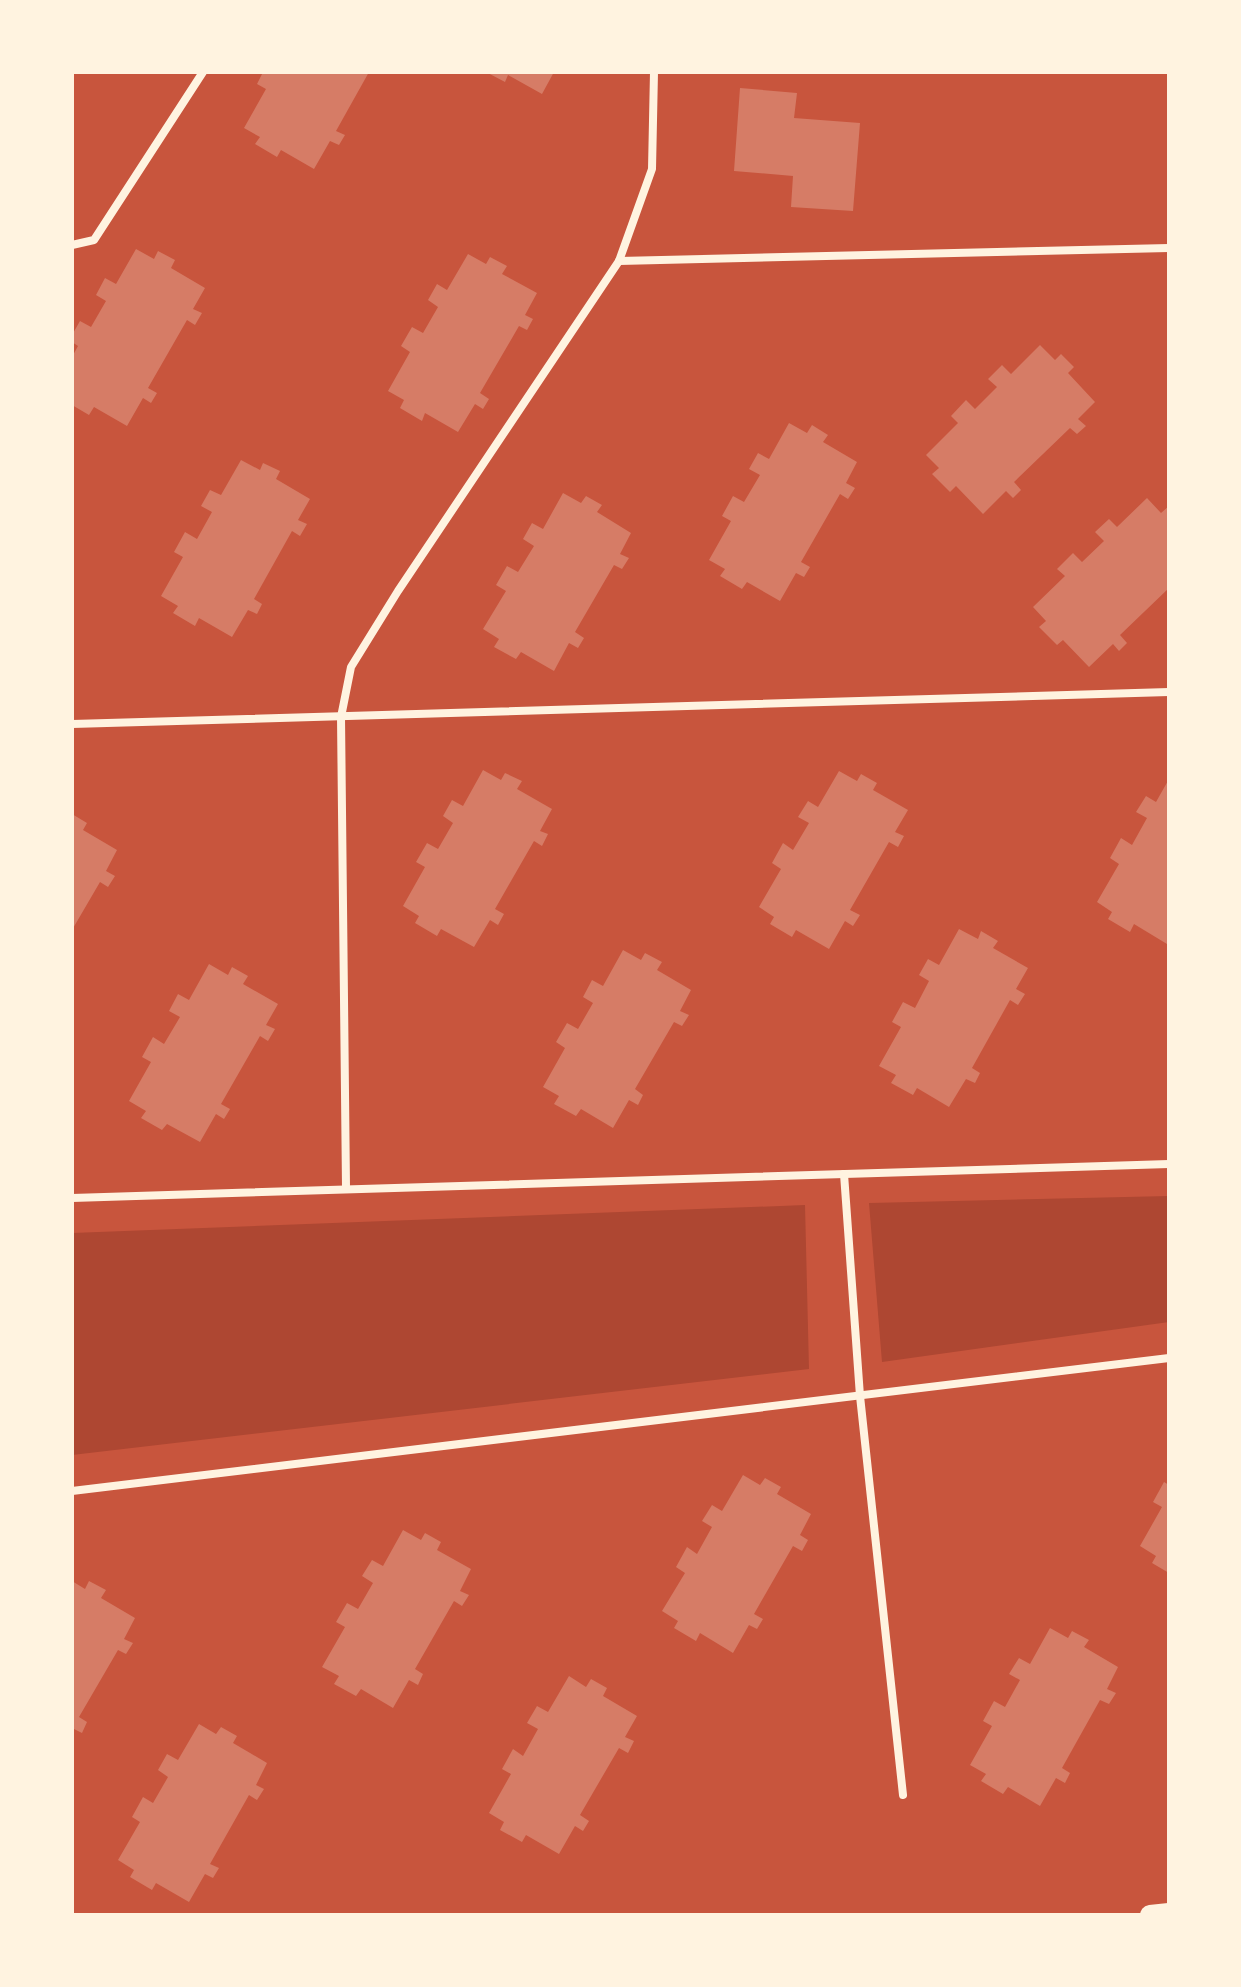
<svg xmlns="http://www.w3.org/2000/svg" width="1241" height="1987" font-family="'Source Sans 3',sans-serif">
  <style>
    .green { fill: #ae4732 }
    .building { fill: #d67c66 }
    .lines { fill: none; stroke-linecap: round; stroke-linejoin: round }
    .minor { stroke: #fff3e0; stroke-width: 8 }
    .primary { stroke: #fff3e0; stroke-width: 20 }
  </style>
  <rect width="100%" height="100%" fill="#c8553d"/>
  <g class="green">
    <path d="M1169,1196V1322L882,1362L869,1203Z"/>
    <path d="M805,1205L809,1369L72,1455V1233Z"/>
  </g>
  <g class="building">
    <path d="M263,72H369L336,131L345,135L339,145L330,141L314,169L281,150L277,157L255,144L260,137L244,128L266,89L257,84Z"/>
    <path d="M486,72H554L542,94L508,75L505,82Z"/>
    <path d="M740,88L797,93L794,118L860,123L853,211L791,207L793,176L734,171Z"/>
    <path d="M136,249L154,259L158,251L175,260L171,268L205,288L193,309L202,313L195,325L187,320L148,388L157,393L151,403L143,398L127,426L94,407L89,415L72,405V357L78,346L72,342V335L80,321L91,327L106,301L96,295L105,278L116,284Z"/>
    <path d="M468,254L486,264L490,257L507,266L502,274L537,293L525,315L533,319L527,330L519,326L480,393L489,399L483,409L475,404L458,432L425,413L422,421L400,408L404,400L388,391L410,352L401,346L412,327L423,333L438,307L428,300L437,284L447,290Z"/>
    <path d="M1040,345L1055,360L1061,354L1074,367L1068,373L1095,402L1078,419L1086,426L1077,434L1070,428L1014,482L1021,490L1013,498L1006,491L983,514L956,486L950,492L932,474L939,468L926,455L958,423L951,416L966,400L975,409L997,387L988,379L1002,365L1011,374Z"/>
    <path d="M789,423L807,433L812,425L828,435L823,442L857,462L846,483L855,488L848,499L840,494L801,562L810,567L804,577L796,573L780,601L747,582L742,589L720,576L725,569L709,560L731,521L722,516L733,496L744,502L760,475L749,469L758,453L769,459Z"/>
    <path d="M241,460L260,470L263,463L280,471L276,479L310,499L298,520L307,524L300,536L292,531L254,599L262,604L257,614L248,610L232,637L199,618L195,626L173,613L178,606L161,596L183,557L174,552L185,532L197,539L212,512L201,506L210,490L221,495Z"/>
    <path d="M563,493L581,503L586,496L602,505L597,512L631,533L620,554L629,558L622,569L614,565L575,632L584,638L578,648L569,643L554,671L521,652L516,659L494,647L499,639L483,629L506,591L496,585L507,566L518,572L534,546L523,539L532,523L543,529Z"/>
    <path d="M1147,498L1161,513L1169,506V588L1120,635L1127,643L1119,651L1113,644L1089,667L1063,640L1057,645L1039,627L1046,621L1033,607L1065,576L1057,569L1073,553L1082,562L1104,541L1095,532L1109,519L1117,527Z"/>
    <path d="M483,770L501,780L505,773L522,781L517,789L552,809L540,831L548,834L542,846L534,841L495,909L504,914L498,925L490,920L474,947L441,929L437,936L415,923L419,916L403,906L425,867L416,862L427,843L438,849L453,823L443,816L452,800L463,806Z"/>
    <path d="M839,771L857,781L861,774L877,783L873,790L908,810L895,832L904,836L898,847L889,842L850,910L860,915L853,926L845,921L829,949L796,930L792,937L770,924L774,917L759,907L781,869L772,863L783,843L793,850L809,823L798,817L808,801L818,807Z"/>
    <path d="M1169,779V940L1167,944L1134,924L1130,932L1108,919L1112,912L1097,902L1119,864L1110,858L1121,838L1132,845L1147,818L1136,812L1146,796L1156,802Z"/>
    <path d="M72,814L87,823L83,830L117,850L106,871L115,876L108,887L100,882L72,930Z"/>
    <path d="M959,929L978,939L981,931L998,941L993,948L1028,968L1016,989L1025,994L1018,1005L1010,1000L972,1068L980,1073L975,1083L966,1079L949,1107L917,1088L913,1095L891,1083L896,1075L879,1066L901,1027L892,1022L903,1002L915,1008L929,981L919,975L928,959L939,965Z"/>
    <path d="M623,950L641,960L645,953L662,962L657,970L691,990L680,1011L689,1015L682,1026L674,1022L635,1089L643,1095L638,1105L629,1100L613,1128L581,1109L576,1116L554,1104L559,1096L543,1087L565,1048L556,1042L567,1023L578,1029L593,1003L583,997L592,980L603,986Z"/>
    <path d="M209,964L228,975L232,967L248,976L243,984L278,1004L266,1025L275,1029L268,1041L260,1036L221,1104L230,1109L224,1119L216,1114L200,1142L167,1124L162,1130L141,1118L146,1111L129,1101L151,1062L142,1057L153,1037L164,1044L180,1017L169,1011L178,994L189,1000Z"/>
    <path d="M743,1475L760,1485L765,1478L781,1487L777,1494L811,1514L800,1535L808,1540L802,1551L793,1546L754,1614L763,1619L757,1629L749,1625L733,1653L700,1633L696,1641L674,1628L678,1621L662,1611L685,1573L676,1567L687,1547L697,1554L712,1527L702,1521L712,1505L722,1511Z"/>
    <path d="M1164,1482L1169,1485V1573L1152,1563L1156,1556L1140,1546L1162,1507L1153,1502Z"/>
    <path d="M403,1530L421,1540L425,1533L441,1542L437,1550L471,1569L460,1591L469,1595L462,1606L454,1601L415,1669L423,1674L418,1685L409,1680L393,1708L361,1689L356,1696L334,1684L339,1676L322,1667L345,1627L336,1622L347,1603L358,1609L373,1583L362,1576L372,1560L383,1566Z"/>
    <path d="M72,1581L85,1589L89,1581L106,1590L101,1598L135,1618L124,1639L133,1643L126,1654L118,1650L79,1717L87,1722L82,1733L72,1728Z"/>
    <path d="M1050,1628L1068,1638L1072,1631L1089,1640L1084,1647L1118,1667L1107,1689L1116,1693L1109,1704L1100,1700L1062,1768L1070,1773L1065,1783L1056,1778L1040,1806L1008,1787L1003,1794L981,1781L986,1774L970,1765L992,1726L983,1721L994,1701L1005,1707L1020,1680L1009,1674L1019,1658L1030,1664Z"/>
    <path d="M569,1676L586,1687L591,1679L607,1688L603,1696L637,1716L625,1737L634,1741L628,1753L619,1748L580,1815L589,1821L583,1831L575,1826L559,1854L526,1835L522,1842L500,1830L504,1822L489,1813L511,1774L502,1769L513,1749L523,1756L538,1729L527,1723L537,1706L548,1712Z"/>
    <path d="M199,1724L216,1734L221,1727L237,1736L233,1743L267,1763L256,1785L264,1789L257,1800L249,1795L210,1864L219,1868L213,1878L205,1874L189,1902L156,1883L152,1890L130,1877L134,1870L118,1860L140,1822L132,1817L143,1797L153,1803L168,1777L158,1770L167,1754L178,1760Z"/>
  </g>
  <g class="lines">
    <g class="minor">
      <path d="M72,245L94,240L203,72"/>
      <path d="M619,261L1169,248"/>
      <path d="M72,724L1169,692"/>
      <path d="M844,1174L860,1396L903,1795"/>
      <path d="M346,1187L341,717L351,667L398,591L619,261L652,169L654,72"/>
      <path d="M72,1198L1169,1164"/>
      <path d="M72,1491L1169,1358"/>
    </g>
    <path class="primary" d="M1150,1915L1169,1913"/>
  </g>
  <rect width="1241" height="1987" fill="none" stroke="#fff3e0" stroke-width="148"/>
</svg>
